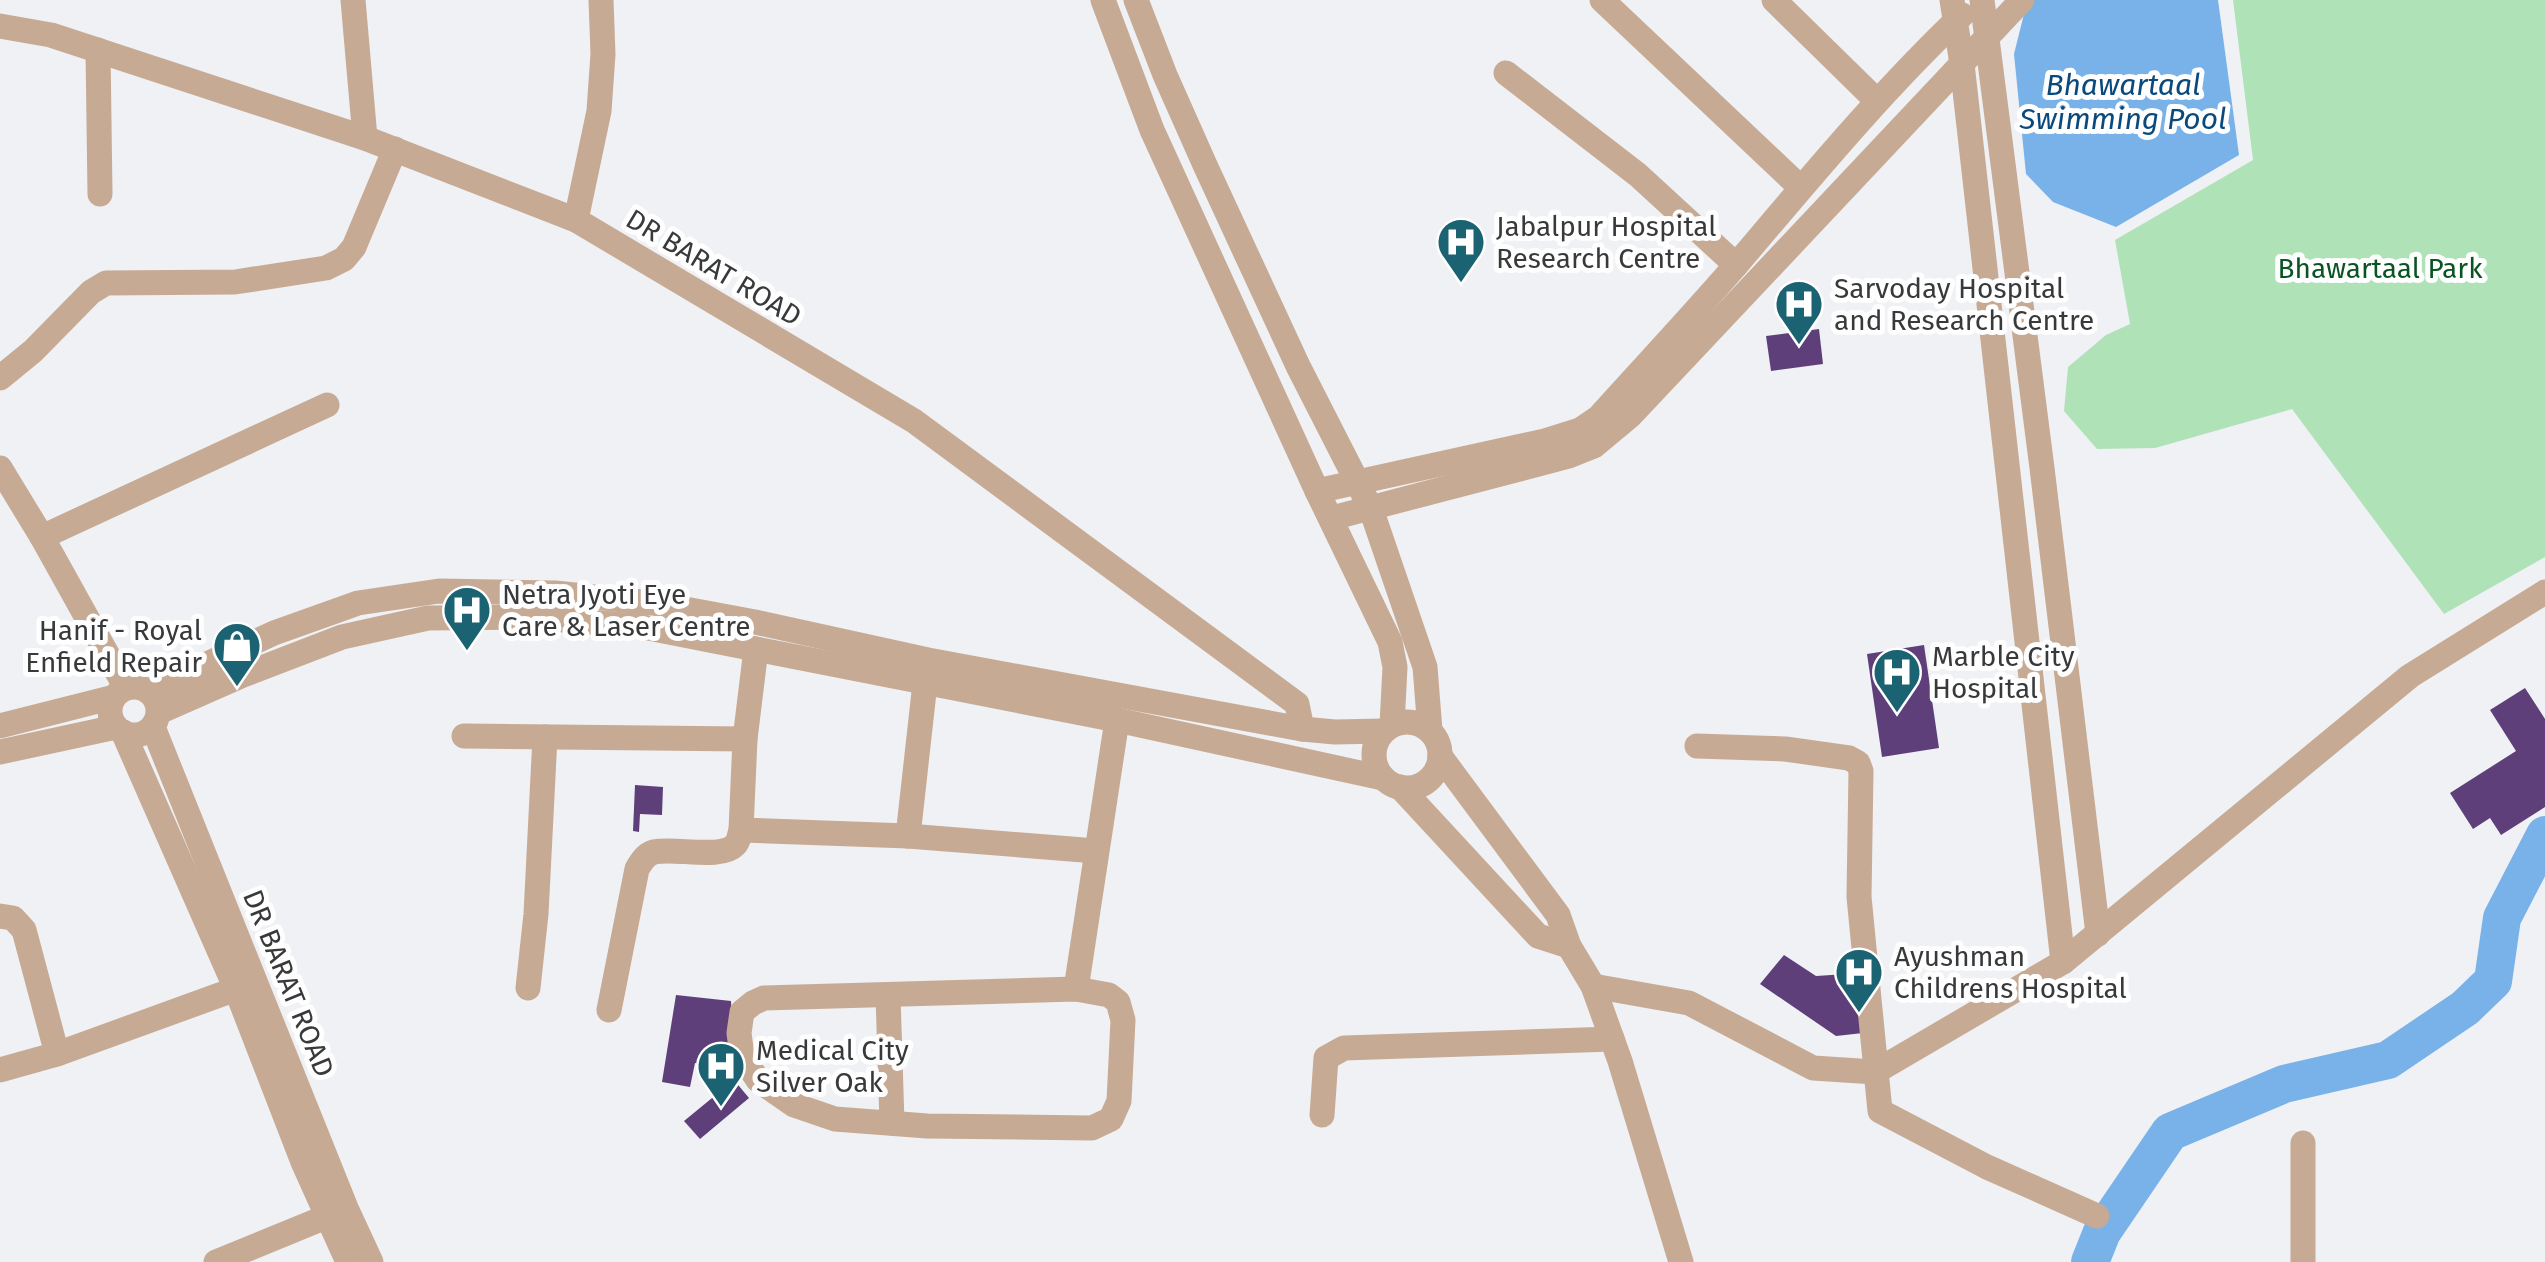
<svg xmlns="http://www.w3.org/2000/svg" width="2545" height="1262" font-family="'Fira Sans',sans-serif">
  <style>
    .green { fill: #b0e2b8 }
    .water { fill: #79b1e9 }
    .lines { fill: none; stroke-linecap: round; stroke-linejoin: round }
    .river { stroke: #79b1e9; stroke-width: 38 }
    .building { fill: #5e3f7a }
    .minor { stroke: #c7aa94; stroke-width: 25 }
    .labels { text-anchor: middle; stroke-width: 10; stroke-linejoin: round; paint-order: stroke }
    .poi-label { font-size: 28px; fill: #38393b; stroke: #fefefe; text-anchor: start }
    .street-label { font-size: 28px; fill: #38393b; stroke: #fefefe }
    .park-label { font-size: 28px; fill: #0a5424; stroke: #fefefe }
    .water-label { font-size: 30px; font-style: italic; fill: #09497c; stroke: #fefefe }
  </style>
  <rect width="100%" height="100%" fill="#eff1f5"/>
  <path class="green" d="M2233,0H2545V557L2444,614L2292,409L2155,448L2097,449L2064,411L2068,367L2106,335L2130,324L2115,240L2253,160Z"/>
  <path class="water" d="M2031,0H2218L2239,155L2116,227L2053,202L2026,174L2014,54L2027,2Z"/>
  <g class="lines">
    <path class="river" d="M2090,1262L2102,1232L2170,1132L2284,1084L2388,1060L2465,1008L2493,981L2502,918L2545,835"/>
  </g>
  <g class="building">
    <path d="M1819,329L1823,364L1771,371L1766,336Z"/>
    <path d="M1924,645L1939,748L1882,757L1867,654Z"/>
    <path d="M2525,688L2545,719V807L2501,835L2490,818L2473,829L2450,793L2516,751L2490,710Z"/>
    <path d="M635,785L663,787L662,815L640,814L639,832L633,831Z"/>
    <path d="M1784,955L1816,976L1862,973L1863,1033L1836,1036L1760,984Z"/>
    <path d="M676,995L731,1001L733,1041L715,1067L695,1063L690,1087L662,1082Z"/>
    <path d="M734,1080L749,1098L700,1139L684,1121Z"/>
  </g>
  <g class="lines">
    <g class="minor">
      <path d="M353,0L365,138"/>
      <path d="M1103,0L1152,130L1317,491L1390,642L1395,667L1392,725"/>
      <path d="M1136,0L1165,75L1205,165L1298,366L1371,509L1425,667L1430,731"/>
      <path d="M1602,0L1800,187"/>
      <path d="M1774,0L1877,101"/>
      <path d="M1952,0L1962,64L2063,962"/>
      <path d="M1982,0L2042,468L2098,934"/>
      <path d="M0,26L51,35L365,138L576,220L914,421L1297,704L1302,729"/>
      <path d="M98,50L100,194"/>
      <path d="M1506,73L1638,175L1736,265"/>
      <path d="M576,220L599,111L603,54L601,0"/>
      <path d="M0,378L33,351L91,292L106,283L235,282L326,268L344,259L354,247L395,149"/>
      <path d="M0,468L42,537L126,688"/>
      <path d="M1317,491L1545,441L1580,430L1599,417C1645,366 1692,316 1737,264C1810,178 1881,92 1962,15"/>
      <path d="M1332,518L1569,456L1594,446L1630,416L2022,0"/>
      <path d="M42,537L327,405"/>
      <circle cx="134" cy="711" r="24"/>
      <path d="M149,691L274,633L358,603L439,591L555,593L653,603L755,622L928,660L1302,729L1335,732L1383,731"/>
      <path d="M159,712L243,675L342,637L428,618L527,617L638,626L1117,720L1383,778"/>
      <circle cx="1407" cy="755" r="33"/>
      <path d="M0,726L114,697"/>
      <path d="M153,727L346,1208L371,1262"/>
      <path d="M123,732L236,989L303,1162L348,1262"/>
      <path d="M464,736L745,739"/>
      <path d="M1697,746L1785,749L1849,758L1858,763L1861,771L1859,897L1880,1111L1987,1167L2097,1216"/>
      <path d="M0,752L116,727"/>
      <path d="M1440,756L1558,915L1569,946L1593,986L1620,1061L1681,1262"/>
      <path d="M1400,787L1538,936L1569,946"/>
      <path d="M741,830L908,836L1096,851"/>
      <path d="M908,836L925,683"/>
      <path d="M0,916L13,918L24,930L57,1054"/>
      <path d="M1593,986L1689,1003L1813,1068L1875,1072L2063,962L2410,676L2545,592"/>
      <path d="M528,988L536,914L545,737"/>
      <path d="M1076,989L1109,995L1118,1002L1123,1020L1119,1101L1111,1119L1092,1128L927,1126L835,1119L794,1105L758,1080L742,1056L739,1033L742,1012L753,1003L764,998Z"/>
      <path d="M1076,989L1117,720"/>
      <path d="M888,995L892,1123"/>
      <path d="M609,1010L637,869C641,862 646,854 654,852C674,847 721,860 735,845C739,841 739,836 741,830L745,739L756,649"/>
      <path d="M0,1070L57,1054L236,989"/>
      <path d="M1322,1115L1326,1058L1344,1048L1612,1039"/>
      <path d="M2303,1143V1262"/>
      <path d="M216,1262L326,1217"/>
    </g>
  </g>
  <defs>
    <g id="hospital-pin" transform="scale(2.5)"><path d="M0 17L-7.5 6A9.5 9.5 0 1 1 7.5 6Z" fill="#1b6272" stroke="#fefefe"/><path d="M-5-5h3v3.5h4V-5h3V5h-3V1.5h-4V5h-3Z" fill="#fff"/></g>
    <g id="shop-pin" transform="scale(2.5)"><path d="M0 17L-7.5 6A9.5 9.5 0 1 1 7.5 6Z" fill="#1b6272" stroke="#fefefe"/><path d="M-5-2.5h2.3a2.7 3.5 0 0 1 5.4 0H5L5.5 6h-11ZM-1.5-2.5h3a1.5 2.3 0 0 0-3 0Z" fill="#fff"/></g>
  </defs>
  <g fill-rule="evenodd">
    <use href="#hospital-pin" x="1461" y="242"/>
    <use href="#hospital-pin" x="1799" y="304"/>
    <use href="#hospital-pin" x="467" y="610"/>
    <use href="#shop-pin" x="237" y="646"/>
    <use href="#hospital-pin" x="1897" y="672"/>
    <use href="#hospital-pin" x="1859" y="972"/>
    <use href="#hospital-pin" x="721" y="1066"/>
  </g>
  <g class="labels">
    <g class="poi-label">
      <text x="1496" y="236">Jabalpur Hospital<tspan x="1496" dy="32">Research Centre</tspan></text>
      <text x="1834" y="298">Sarvoday Hospital<tspan x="1834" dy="32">and Research Centre</tspan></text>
      <text x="502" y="604">Netra Jyoti Eye<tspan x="502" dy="32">Care &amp; Laser Centre</tspan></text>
      <text x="202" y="640" text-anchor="end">Hanif - Royal<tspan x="202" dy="32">Enfield Repair</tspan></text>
      <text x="1932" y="666">Marble City<tspan x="1932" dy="32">Hospital</tspan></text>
      <text x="1894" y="966">Ayushman<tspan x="1894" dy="32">Childrens Hospital</tspan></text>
      <text x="756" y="1060">Medical City<tspan x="756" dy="32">Silver Oak</tspan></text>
    </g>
    <g class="street-label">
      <text transform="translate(714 267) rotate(31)" y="10">DR BARAT ROAD</text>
      <text transform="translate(289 983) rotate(68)" y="10">DR BARAT ROAD</text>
    </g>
    <g class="park-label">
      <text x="2380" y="278">Bhawartaal Park</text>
    </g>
    <g class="water-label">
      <text x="2123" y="95">Bhawartaal<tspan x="2123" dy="34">Swimming Pool</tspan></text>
    </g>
  </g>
</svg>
